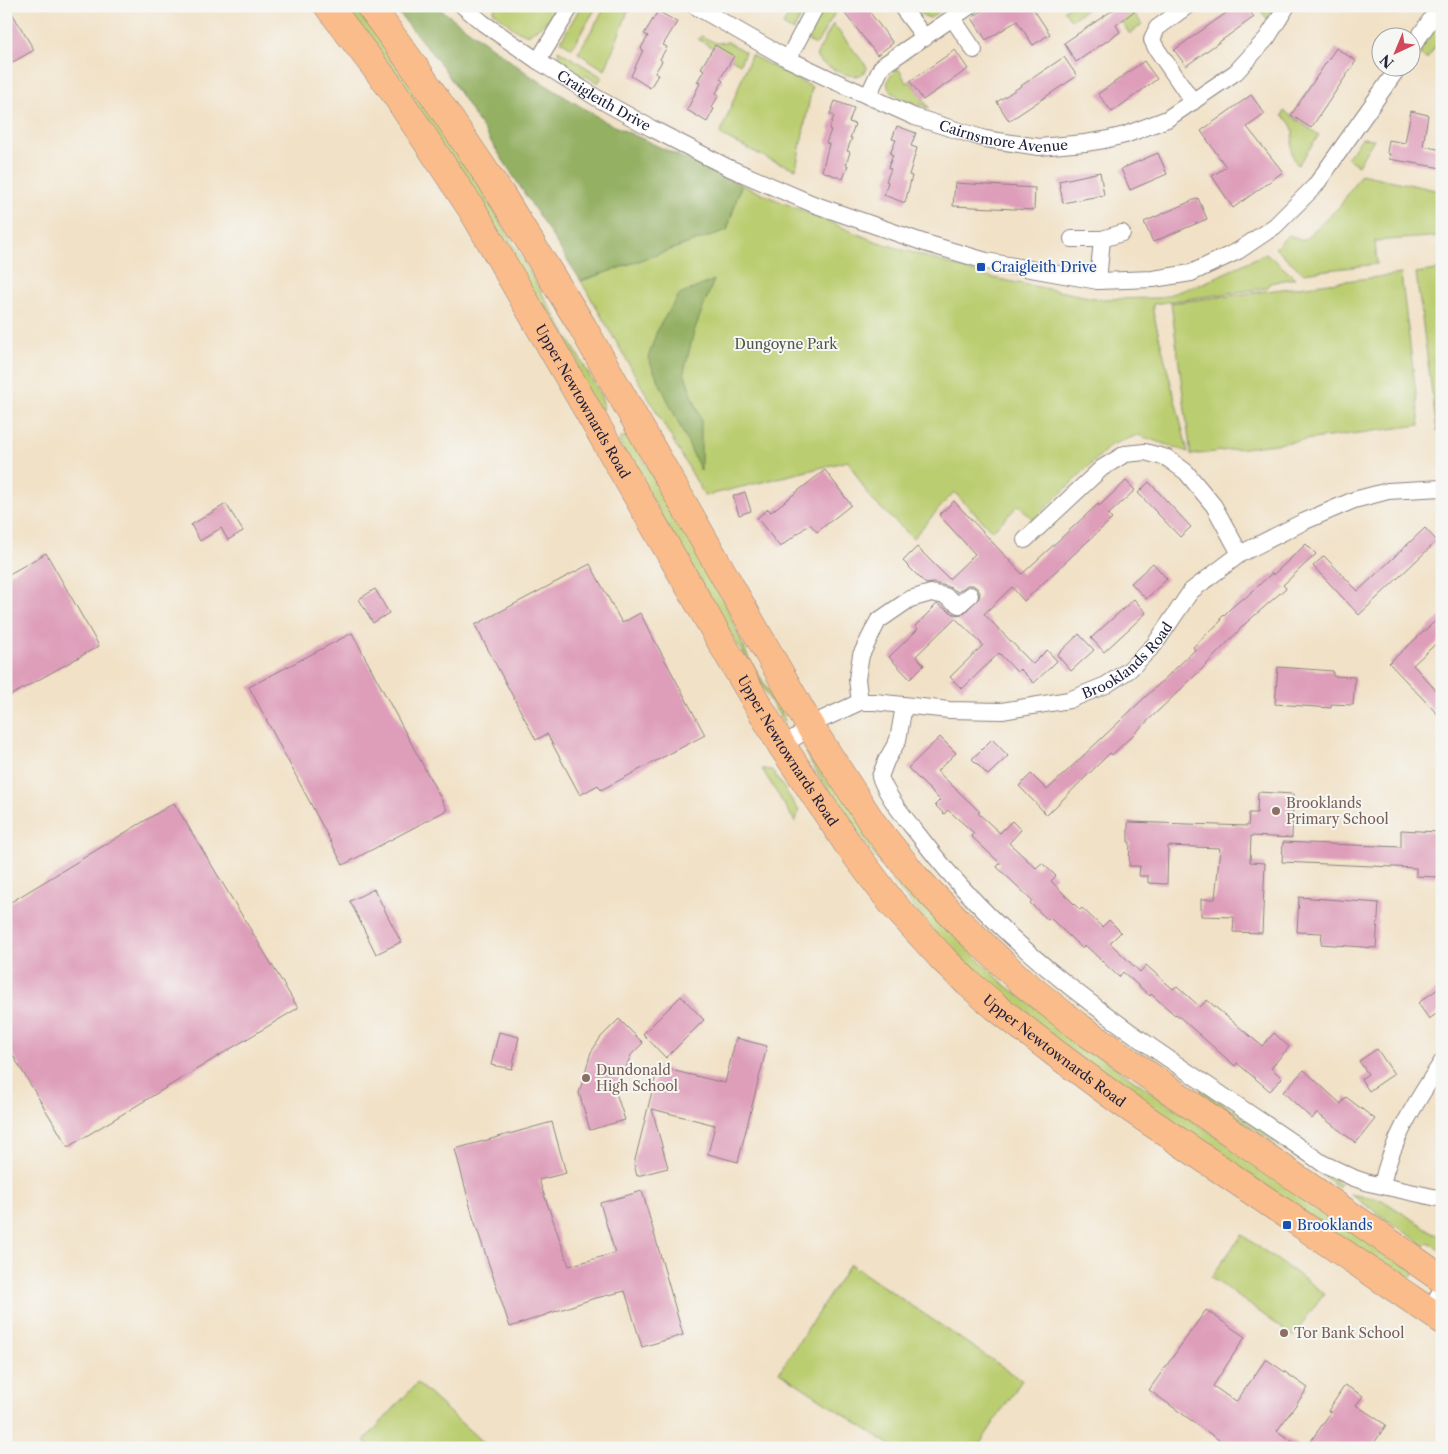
<svg xmlns="http://www.w3.org/2000/svg" width="1448" height="1454" font-family="'Libre Caslon Text',serif">
  <style>
    .green { fill: #bbcd71; stroke: #6e7856 }
    .forest { fill: #94b063; stroke: #5b694f }
    .building { fill: #de9eba }
    .lines { fill: none; stroke-linecap: round; stroke-linejoin: round }
    .minor-casing { stroke: #8a8280; stroke-width: 18 }
    .trunk-casing { stroke: #8a8280; stroke-width: 29 }
    .minor { stroke: #fff; stroke-width: 16 }
    .trunk { stroke: #fabc8b; stroke-width: 28 }
    .transit-dot { fill: #1a4fb4; stroke: #f6f6f2; stroke-width: 2 }
    .education-dot { fill: #8d6e63; stroke: #f6f6f2; stroke-width: 2 }
    .labels { text-anchor: middle; stroke-width: 4; stroke-linejoin: round; paint-order: stroke }
    .street-label { font-size: 14px; fill: #22223b; stroke: #f6f6f2 }
    .transit-label { font-size: 14px; fill: #164399; stroke: #f6f6f2; text-anchor: start }
    .park-label { font-size: 14px; fill: #50554b; stroke: #f6f6f2 }
    .education-label { font-size: 14px; fill: #785e54; stroke: #f6f6f2; text-anchor: start }
  </style>
  <rect width="100%" height="100%" fill="#f6f6f2"/>
  <filter id="ink" filterUnits="userSpaceOnUse"><feTurbulence type="fractalNoise" baseFrequency=".02" numOctaves="2"/><feDisplacementMap in="SourceGraphic" scale="10" xChannelSelector="R" yChannelSelector="G"/><feConvolveMatrix kernelMatrix="1 2 1 2 8 2 1 2 1" color-interpolation-filters="sRGB"/></filter>
  <filter id="wash" filterUnits="userSpaceOnUse"><feTurbulence type="fractalNoise" baseFrequency=".0096" numOctaves="4" result="noise"/><feDisplacementMap in="SourceGraphic" scale="20" xChannelSelector="R" yChannelSelector="G"/><feGaussianBlur stdDeviation="1.12" result="paint"/><feColorMatrix in="noise" values="0 0 0 0 0 0 0 0 0 0 0 0 0 0 0 0 0 1.4 0 .05"/><feComposite in="paint" operator="in"/></filter>
  <g filter="url(#wash)">
    <rect width="100%" height="100%" fill="#f1e1c6"/>
    <g class="green">
      <path d="M345,6H355L363,16L458,148L587,371C593,382 605,397 603,409L597,408L376,49Z"/>
      <path d="M496,6H557L546,22L528,35L514,29L493,11Z"/>
      <path d="M581,6H597L572,48L561,41Z"/>
      <path d="M606,6H630L605,70L578,53Z"/>
      <path d="M793,6H807L793,31L783,25Z"/>
      <path d="M824,6H839L816,45L808,41L810,32Z"/>
      <path d="M916,6H948L930,18L922,15Z"/>
      <path d="M1069,6H1091L1071,20L1064,10Z"/>
      <path d="M1111,6H1129L1142,24L1131,33H1129Z"/>
      <path d="M1258,6H1276L1267,19Z"/>
      <path d="M1442,18V37L1427,59L1420,56L1421,49Z"/>
      <path d="M833,24L867,67L866,71C863,73 860,76 856,76C846,77 820,64 816,56Z"/>
      <path d="M701,36L716,43L728,42L745,52L740,64L698,39Z"/>
      <path d="M558,50L602,77L598,83L586,76L582,79C566,69 561,70 558,50Z"/>
      <path d="M751,55L812,87L796,169L771,160L720,135Z"/>
      <path d="M898,68L907,83L910,81L929,108C910,101 868,93 898,68Z"/>
      <path d="M1284,111L1319,135L1298,165C1284,149 1298,137 1291,125C1289,121 1285,118 1282,116Z"/>
      <path d="M1362,138L1374,139L1358,165L1347,158Z"/>
      <path d="M1361,174L1440,191L1442,193V236L1375,241L1377,264L1303,273L1275,248L1288,235L1303,241L1340,206Z"/>
      <path d="M741,185L872,240L993,278L1099,299L1159,298L1204,283L1266,253L1295,278L1270,283L1266,288L1153,304V312L1188,452L1138,435L1111,445L1033,520L1019,505L992,531L954,492L913,538L870,498L848,461L705,496L581,281L727,230Z"/>
      <path d="M1442,269V430L1437,431L1416,273Z"/>
      <path d="M1401,274L1420,425L1191,455L1171,303Z"/>
      <path d="M625,436L630,437L719,589L749,659L782,712L784,719L783,722L619,443L620,438Z"/>
      <path d="M808,751H813L964,945L1004,984L1115,1067L1415,1272L1406,1284L1034,1027L941,940L898,888L842,811L808,758L807,753Z"/>
      <path d="M762,769L772,770L799,811L795,822Z"/>
      <path d="M1202,1089L1340,1183L1339,1187L1200,1092Z"/>
      <path d="M1350,1194L1382,1200L1442,1238V1250L1428,1243L1425,1246Z"/>
      <path d="M1242,1235L1324,1293L1293,1336L1211,1277Z"/>
      <path d="M850,1264L1022,1380L977,1448H895L779,1372Z"/>
      <path d="M417,1383L489,1448H372L364,1441Z"/>
    </g>
    <g class="forest">
      <path d="M393,6H436L531,76L606,122L741,185L727,230L581,281L443,67Z"/>
      <path d="M714,280L694,331L684,372L701,420V471L648,358L658,328L679,295Z"/>
    </g>
    <g id="blocks">
      <g class="building">
        <path d="M6,6H8L34,50L6,66Z"/>
        <path d="M839,6H865L893,43L877,55Z"/>
        <path d="M989,6H1039L1034,10L1050,34L1033,45L1017,21L986,40L972,18Z"/>
        <path d="M1119,6H1141L1116,25L1120,32L1076,62L1064,43Z"/>
        <path d="M1236,6H1246L1254,17L1186,66L1174,50Z"/>
        <path d="M658,11L677,22L663,45L667,47L660,59L662,61L655,73L658,75L650,88L631,76L643,50L641,48L648,36L644,34Z"/>
        <path d="M715,45L734,56L720,79L723,81L716,93L719,95L712,107L714,109L707,122L687,110L700,83L697,82L704,70L701,68Z"/>
        <path d="M1336,48L1356,61L1311,128L1291,115Z"/>
        <path d="M955,50L968,69L923,100L910,81Z"/>
        <path d="M1064,57L1077,76L1009,121L997,102Z"/>
        <path d="M1144,61L1157,79L1112,112L1098,94Z"/>
        <path d="M1251,95L1265,114L1247,127L1283,172L1233,208L1212,176L1226,167L1201,131Z"/>
        <path d="M835,101L854,108L849,122L855,124L850,138H852L847,151L850,152L846,165H848L843,179L822,171L829,144L826,143L831,130L829,129L834,116L830,114Z"/>
        <path d="M1411,111L1428,115L1423,146L1442,150V168L1389,159L1390,154L1387,153L1389,140L1405,143Z"/>
        <path d="M897,126L916,133L911,146L917,148L909,175L912,176L905,203L884,195L888,182L886,181L891,169L888,168L893,155L890,154L896,140L892,139Z"/>
        <path d="M1158,153L1167,174L1130,190L1121,169Z"/>
        <path d="M1100,172L1104,195L1063,203L1059,181Z"/>
        <path d="M955,183L1035,188L1034,210L953,206Z"/>
        <path d="M1198,198L1207,219L1153,242L1144,222Z"/>
        <path d="M825,470L851,505L817,532L810,524L780,547L757,518L768,509L771,512Z"/>
        <path d="M1126,481L1135,490L1108,515L1112,519L1088,541L1024,601L1012,587L984,614L1033,664L1047,650L1057,661L1034,683L1020,669L1017,672L999,653L962,689L950,677L983,645L955,618L916,656L924,665L910,679L889,657L918,629L915,626L937,604L954,614L962,615L979,598L980,593L978,589L973,585H967L958,592L947,586L933,583L926,584L903,561L917,547L949,579L975,554L939,515L954,501L1022,574L1098,504L1099,506Z"/>
        <path d="M1149,482L1191,527L1180,537L1138,493Z"/>
        <path d="M745,492L751,511L739,515L733,496Z"/>
        <path d="M226,504L243,531L228,540L221,528L200,541L191,525Z"/>
        <path d="M1425,528L1437,541L1359,615L1313,566L1324,556L1358,591Z"/>
        <path d="M1306,544L1316,554L1283,585L1286,588L1246,623L1203,668L1112,755L1110,753L1047,815L1019,786L1031,774L1047,790L1195,650L1193,647L1222,620L1220,619L1231,608L1243,598L1244,599L1272,573L1273,575Z"/>
        <path d="M46,553L99,646L6,698V576Z"/>
        <path d="M1153,563L1167,579L1146,599L1131,583Z"/>
        <path d="M590,564L622,623L640,613L705,735L601,790L598,785L580,795L547,734L536,740L475,625Z"/>
        <path d="M375,589L389,613L373,623L359,599Z"/>
        <path d="M1134,599L1146,613L1104,652L1091,638Z"/>
        <path d="M1442,615V638L1413,665L1442,697V719L1389,663Z"/>
        <path d="M352,633L447,810L343,865L249,687Z"/>
        <path d="M1079,634L1094,650L1071,671L1057,655Z"/>
        <path d="M1278,667L1333,671V676L1355,677L1353,705L1331,704V708L1275,704Z"/>
        <path d="M940,737L956,753L937,771L980,812L978,813L1000,833L1012,821L1021,830L1009,843L1036,868L1042,863L1056,876L1051,881L1080,910L1082,908L1102,927L1109,920L1121,932L1110,943L1140,972L1146,965L1173,989L1177,986L1200,1007L1207,1000L1262,1046L1274,1033L1289,1047L1271,1068L1282,1078L1270,1091L1237,1063L1235,1066L1176,1014L1175,1015L1151,994L1150,996L1123,972L1119,977L1085,945L1082,948L1050,918L1048,920L1030,903L1032,900L997,867L1000,863L971,836L974,833L948,810L944,814L935,805L940,800L908,768Z"/>
        <path d="M992,739L1008,756L988,775L972,759Z"/>
        <path d="M1258,792L1293,794L1292,838L1251,836L1250,862L1265,863L1262,933L1233,932L1234,917L1201,916V899H1215L1220,848L1168,846L1167,884L1148,883V876H1139L1140,866H1129L1130,842H1128V822L1248,826L1249,813H1257Z"/>
        <path d="M174,803L298,1008L68,1147L6,1044V905Z"/>
        <path d="M1401,830L1438,832L1437,877L1416,876V868L1282,862L1283,842L1401,847Z"/>
        <path d="M374,889L401,942L376,954L350,901Z"/>
        <path d="M1299,897L1379,903L1376,948L1321,944L1322,933L1297,932Z"/>
        <path d="M1442,986V1010L1429,1019L1418,1003Z"/>
        <path d="M681,996L704,1020L666,1058L643,1034Z"/>
        <path d="M619,1019L643,1043L631,1055L616,1093L625,1120L590,1130L579,1093L591,1052L601,1037Z"/>
        <path d="M499,1032L519,1037L512,1069L491,1065Z"/>
        <path d="M736,1038L767,1046L738,1162L708,1154L715,1125L652,1109L668,1168L637,1176L634,1164L658,1067L725,1083Z"/>
        <path d="M1377,1049L1394,1074L1369,1091L1361,1079L1368,1074L1359,1061Z"/>
        <path d="M1304,1070L1341,1104L1346,1097L1375,1119L1356,1143L1317,1113L1312,1119L1283,1092Z"/>
        <path d="M552,1122L566,1173L539,1180L569,1266L615,1253L600,1203L642,1191L683,1335L642,1347L625,1291L592,1299L510,1327L473,1217L455,1149Z"/>
        <path d="M1206,1310L1245,1337L1213,1386L1236,1402L1266,1359L1308,1388L1277,1431L1302,1448H1230L1149,1390Z"/>
        <path d="M1345,1385L1363,1396L1356,1405L1386,1425L1371,1448H1306L1331,1412L1328,1411Z"/>
      </g>
    </g>
  </g>
  <g filter="url(#ink)">
    <use href="#blocks" fill-opacity="0" stroke="#8a8280" stroke-width="1"/>
    <g class="lines">
      <g class="minor-casing">
        <g id="minor">
          <path id="s1" d="M463,6L483,23L538,61L597,98L651,128L727,167L813,204L925,243L986,261L1098,281L1153,279L1191,273L1238,251L1275,226L1315,186L1398,68"/>
          <path id="s2" d="M695,6L788,59L830,79L915,117L985,139L1039,147L1085,143L1104,140L1125,135L1167,119L1236,72L1267,38L1287,6"/>
          <path d="M901,6L925,38"/>
          <path d="M1187,6L1157,28L1152,40L1156,48L1193,102"/>
          <path d="M953,19L974,50"/>
          <path d="M1410,50L1440,6"/>
          <path d="M788,59L816,6"/>
          <path d="M538,61L571,6"/>
          <path d="M868,96L881,68L885,64L970,6"/>
          <path d="M1072,239H1102L1122,233"/>
          <path d="M1098,281L1102,239"/>
          <path d="M1025,540L1102,468L1125,454L1145,452L1167,458L1186,472L1214,506L1240,554"/>
          <path d="M860,702L857,679L861,655L878,621L910,599L931,593L945,596L959,605L970,595"/>
          <path d="M904,706L898,740L886,761L880,777C890,802 908,821 924,842C1029,980 1183,1065 1322,1163L1354,1178L1369,1183L1442,1199"/>
          <path id="s3" d="M782,746L823,719L860,702H875L949,710L1002,711L1069,700L1106,685L1129,670L1155,644L1191,591L1240,554L1303,522L1354,500L1388,491L1442,488"/>
          <path d="M1382,1185C1391,1141 1417,1100 1442,1062"/>
          <path d="M1429,1311L1442,1289"/>
        </g>
      </g>
      <g class="trunk-casing">
        <g id="trunk">
          <path id="s4" d="M328,6L392,89L473,211L727,652L782,746L847,843L892,903L944,960L968,983L996,1007L1055,1053L1124,1104L1442,1320"/>
          <path d="M370,6L418,72L501,195L582,326L811,728L873,824L915,877L961,924L1020,980L1076,1025L1442,1279"/>
        </g>
      </g>
      <use href="#minor" class="minor"/>
      <use href="#trunk" class="trunk"/>
    </g>
  </g>
  <g class="transit-dot">
    <rect x="976" y="262" width="10" height="10" rx="2.5"/>
    <rect x="1282" y="1220" width="10" height="10" rx="2.5"/>
  </g>
  <g class="education-dot">
    <circle cx="1276" cy="811" r="5"/>
    <circle cx="586" cy="1078" r="5"/>
    <circle cx="1284" cy="1333" r="5"/>
  </g>
  <g class="labels">
    <g class="street-label">
      <text dy="5" stroke="none"><textPath href="#s1" startOffset="170">Craigleith Drive</textPath></text>
      <text dy="5" stroke="none"><textPath href="#s2" startOffset="338">Cairnsmore Avenue</textPath></text>
      <text dy="5" stroke="none"><textPath href="#s4" startOffset="471">Upper Newtownards Road</textPath></text>
      <text dy="5" stroke="none"><textPath href="#s3" startOffset="372">Brooklands Road</textPath></text>
      <text dy="5" stroke="none"><textPath href="#s4" startOffset="876">Upper Newtownards Road</textPath></text>
      <text dy="5" stroke="none"><textPath href="#s4" startOffset="1281">Upper Newtownards Road</textPath></text>
    </g>
    <g class="transit-label">
      <text x="991" y="272">Craigleith Drive</text>
      <text x="1297" y="1230">Brooklands</text>
    </g>
    <g class="park-label">
      <text x="786" y="349">Dungoyne Park</text>
    </g>
    <g class="education-label">
      <text x="1286" y="808">Brooklands<tspan x="1286" dy="16">Primary School</tspan></text>
      <text x="596" y="1075">Dundonald<tspan x="596" dy="16">High School</tspan></text>
      <text x="1294" y="1338">Tor Bank School</text>
    </g>
  </g>
  <rect width="1448" height="1454" fill="none" stroke="#f6f6f2" stroke-width="25"/>
  <g transform="translate(1396 52) rotate(224)"><circle r="24" fill="#f6f6f2" stroke="#a1a1a9"/>
  <path d="M0-4L9 19L0 12L-9 19Z" fill="#d1495b"/>
  <text y="-8" font-size="14" font-weight="bold" text-anchor="middle" fill="#22223b">N</text>
  </g>
</svg>
